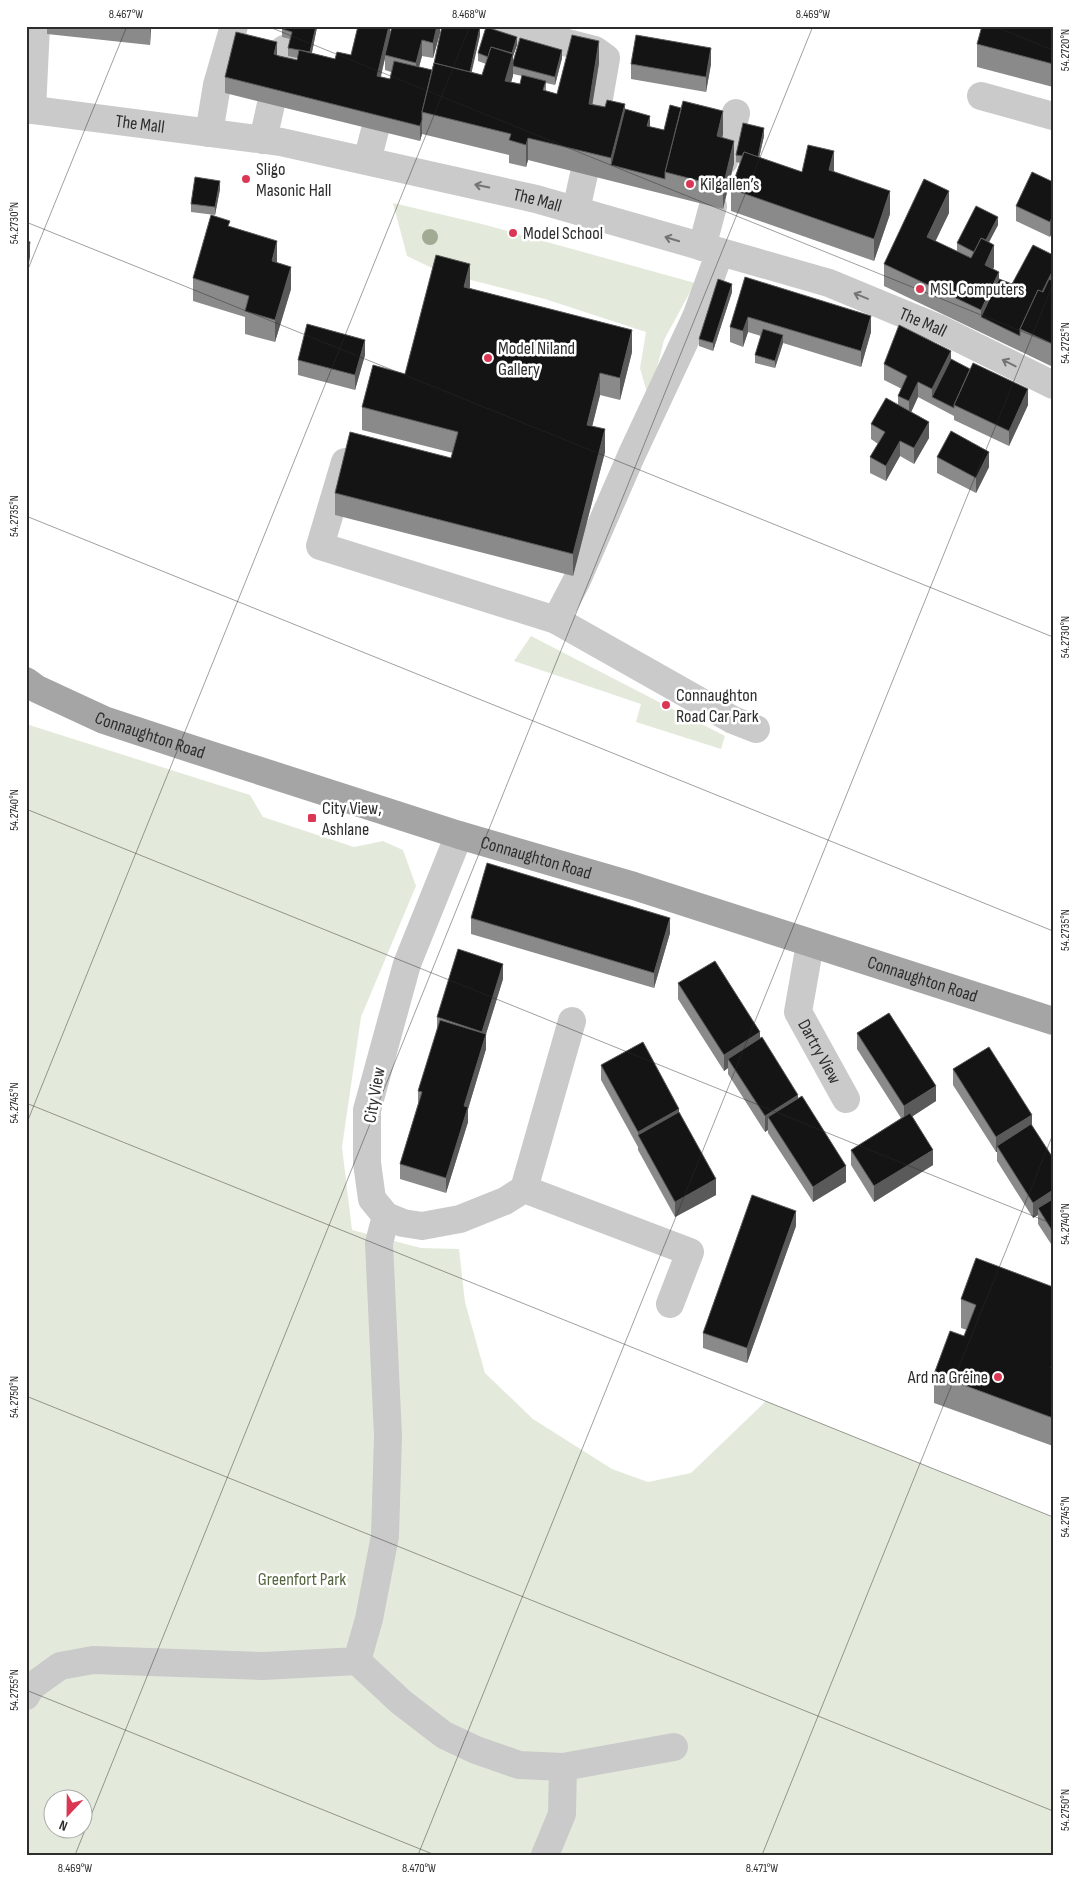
<svg xmlns="http://www.w3.org/2000/svg" width="1079" height="1881" font-family="'Sofia Sans Condensed',sans-serif">
  <style>
    .green { fill: #e4eadb; fill-rule: evenodd }
    .lines { fill: none; stroke-linecap: round; stroke-linejoin: round }
    .minor { stroke: #cacaca; stroke-width: 28 }
    .major { stroke: #a5a5a5; stroke-width: 28 }
    .tree { fill: #a1ab94 }
    .wall { fill: #8a8a8a; fill-rule: evenodd }
    .shaded-wall { fill: #5a5a5a }
    .building { fill: #141414; stroke: #5a5a5a }
    .oneway { stroke: #747474 }
    .ticks { fill: none; stroke: #2d2d2d; stroke-width: 1; stroke-opacity: 0.45 }
    .poi-dot { fill: #db3754; stroke: #fff; stroke-width: 2 }
    .labels { text-anchor: middle; stroke-width: 5; stroke-linejoin: round; paint-order: stroke }
    .street-label { font-size: 18px; fill: #2d2d2d; stroke: #fff }
    .poi-label { font-size: 18px; fill: #2d2d2d; stroke: #fff; text-anchor: start }
    .park-label { font-size: 18px; fill: #54663d; stroke: #fff }
    .neatline { fill: none; stroke: #2d2d2d; stroke-width: 2 }
    .ticks-label { font-size: 12px; text-anchor: middle; fill: #2d2d2d }
  </style>
  <rect width="100%" height="100%" fill="#fff"/>
  <g class="green">
    <path d="M393,203L482,224L695,283L664,340L649,400L640,368L646,332L545,299L440,272L407,256Z"/>
    <path d="M531,636L725,736L721,749L636,722L641,704L514,661Z"/>
    <path d="M26,724L250,795L263,817L354,847L383,841L403,850L416,886L361,1017L342,1147L352,1230L421,1248L459,1249L465,1302L485,1373L533,1419L612,1469L648,1482L691,1473L766,1401L1053,1517V1855H26ZM52,1798H82V1828H52Z"/>
  </g>
  <g class="lines">
    <g class="minor">
      <path d="M501,26L595,50L606,58L594,127"/>
      <path d="M279,71L284,49"/>
      <path d="M981,96L1053,116"/>
      <path id="s1" d="M26,109L281,142L536,199L829,283L940,329L1053,385"/>
      <path d="M32,110L36,26"/>
      <path d="M209,133L217,85L234,26"/>
      <path d="M263,140L271,104"/>
      <path d="M367,161L375,130"/>
      <path d="M724,161L736,113"/>
      <path d="M576,210L584,174"/>
      <path d="M702,247L713,206"/>
      <path d="M345,462L320,546L556,620L733,720L756,729"/>
      <path d="M556,620L577,580L632,454L696,317L720,252"/>
      <path d="M459,835L407,964L367,1110V1163L372,1199L386,1216L403,1223L422,1226L460,1219L505,1201L524,1189L572,1021"/>
      <path id="s2" d="M810,944L798,1012L846,1099"/>
      <path d="M524,1189L690,1252L670,1304"/>
      <path d="M357,1661L401,1702L444,1735L476,1750L519,1765L563,1767L674,1747"/>
      <path d="M26,1696L31,1687L60,1666L93,1660L263,1666L357,1661L369,1619L385,1536L388,1436L379,1243L386,1216"/>
      <path d="M545,1855L562,1814L563,1767"/>
    </g>
    <path class="major" id="s3" d="M26,681L37,689L104,720L192,749L459,835L634,886L1053,1021"/>
  </g>
  <circle class="tree" cx="430" cy="237" r="8"/>
  <g class="wall">
    <path d="M47,26H151L150,45L47,34Z"/>
    <path d="M317,26L312,53L335,59L351,55L390,26V36L440,26V33L433,58L422,56L419,67L432,70L480,35L471,72L482,75L486,64L478,61V53L517,45L513,56V62L562,58L555,85L546,83V91L557,94L599,63L592,104L625,110L650,127L664,130L723,134L722,138L734,163L723,209L528,160L526,167L509,163V155L422,134L420,141L225,93V77L277,55L297,60V58L288,56V48L290,39L282,37V29ZM385,58V70L391,72L390,79L381,77ZM513,74L522,76L520,84L511,82Z"/>
    <path d="M1053,26V87L977,67V44Z"/>
    <path d="M631,64H711L706,92L631,79Z"/>
    <path d="M764,136L759,158L802,172L834,171L890,214L874,261L731,211V189L740,163L736,162V155Z"/>
    <path d="M1053,182L1050,237L1016,221V206Z"/>
    <path d="M220,189L215,215L191,212V204Z"/>
    <path d="M949,213L935,241L957,251V243L998,225L989,242L994,267L993,269L999,279L1012,284L1053,255V367L884,286V264Z"/>
    <path d="M230,227L277,262L291,289L275,342L245,334V317L193,301V278Z"/>
    <path d="M745,277L871,332L861,367L783,343L775,368L755,363V355L761,336L748,332L743,347L730,342V327Z"/>
    <path d="M470,286V288L632,352L620,400L600,395L592,426L605,452L573,576L335,515V493L451,458L453,453L362,430V407L405,374Z"/>
    <path d="M732,292L713,351L699,346V339Z"/>
    <path d="M365,355L355,390L298,375V360Z"/>
    <path d="M951,359L1028,405L1009,446L954,420V416L918,397L911,412L929,438L914,464L900,456L886,481L870,473V457L878,444L871,439V424L898,405V396L902,389L884,380V364Z"/>
    <path d="M937,457L989,467L976,493L937,473Z"/>
    <path d="M471,918L670,933L654,988L471,934Z"/>
    <path d="M503,979L486,1034V1049L468,1109V1122L446,1193L400,1179V1164L418,1104V1091L437,1031V1017Z"/>
    <path d="M678,983L760,1038L798,1098L846,1182L813,1202L768,1133V1130L765,1132L728,1074V1068L724,1071L678,999Z"/>
    <path d="M857,1033L936,1101L912,1116L933,1165L874,1202L851,1165V1150L901,1118L857,1049Z"/>
    <path d="M601,1065L679,1112L716,1195L675,1217L638,1150V1147L601,1080Z"/>
    <path d="M953,1069L1032,1126L1053,1158V1247L1038,1224V1215L1033,1218L997,1161V1152H996L953,1085Z"/>
    <path d="M796,1226L747,1363L703,1348V1333Z"/>
    <path d="M1053,1287V1446L934,1403V1374L964,1336L967,1330L961,1328V1299Z"/>
  </g>
  <g class="shaded-wall">
    <path d="M150,26H151L150,45Z"/>
    <path d="M316,26H317V28L310,61V53Z"/>
    <path d="M389,26H390V38L385,55V58L377,91V76Z"/>
    <path d="M437,26H440V33L433,58V43Z"/>
    <path d="M480,27V35L469,84V76Z"/>
    <path d="M517,37V45L513,56V76L505,103V81L508,63Z"/>
    <path d="M422,40V56L416,78V63Z"/>
    <path d="M599,41V63L589,126V104Z"/>
    <path d="M277,42V57L274,54Z"/>
    <path d="M711,48V64L706,92V77Z"/>
    <path d="M562,50V58L555,85V77Z"/>
    <path d="M625,104V126L611,165V158Z"/>
    <path d="M723,111V134L717,159V136Z"/>
    <path d="M650,116V131L647,126Z"/>
    <path d="M422,120V134L420,141V126Z"/>
    <path d="M764,128V136L757,167V160Z"/>
    <path d="M528,138V160L526,167V145Z"/>
    <path d="M734,141V163L723,209V187Z"/>
    <path d="M834,151V173L829,170Z"/>
    <path d="M220,181V189L215,215V207Z"/>
    <path d="M890,191V214L874,261V239Z"/>
    <path d="M949,191V213L927,259V237Z"/>
    <path d="M1053,215V231L1050,237V222Z"/>
    <path d="M998,217V225L978,263V255Z"/>
    <path d="M277,241V263L272,261Z"/>
    <path d="M30,242V257L26,280V265Z"/>
    <path d="M994,245V267L985,287V265Z"/>
    <path d="M470,264V286L464,309V287Z"/>
    <path d="M291,267V289L275,342V320Z"/>
    <path d="M1053,270V285L1022,330Z"/>
    <path d="M999,272V294L981,317V310Z"/>
    <path d="M732,284V292L713,351V343Z"/>
    <path d="M871,316V332L861,367V351Z"/>
    <path d="M748,317V332L743,347V331Z"/>
    <path d="M632,330V352L620,400V378Z"/>
    <path d="M783,335V343L775,368V361Z"/>
    <path d="M365,340V355L355,390V375Z"/>
    <path d="M951,351V367L932,397V405V389Z"/>
    <path d="M600,373V395L587,447V425Z"/>
    <path d="M918,382V397L909,417V401Z"/>
    <path d="M1028,389V405L1009,446V431Z"/>
    <path d="M929,422V438L914,464V448Z"/>
    <path d="M605,429V452L573,576V554Z"/>
    <path d="M900,441V456L886,481V466Z"/>
    <path d="M989,452V467L976,493V478Z"/>
    <path d="M670,918V933L654,988V973Z"/>
    <path d="M503,964V979L486,1034V1049L468,1109V1122L446,1193V1178L464,1106L482,1046V1032Z"/>
    <path d="M760,1032V1048L728,1059V1068L724,1071V1055Z"/>
    <path d="M936,1086V1101L904,1122V1106Z"/>
    <path d="M798,1095V1111L768,1117V1130L765,1132V1116Z"/>
    <path d="M679,1109V1125L638,1135V1147V1132Z"/>
    <path d="M1032,1115V1130L997,1146V1152H996V1137Z"/>
    <path d="M933,1150V1165L874,1202V1186Z"/>
    <path d="M846,1166V1182L813,1202V1187Z"/>
    <path d="M716,1179V1195L675,1217V1202Z"/>
    <path d="M1053,1190V1206L1038,1208V1215L1033,1218V1203Z"/>
    <path d="M796,1211V1226L747,1363V1348Z"/>
  </g>
  <g class="building">
    <path d="M283,26H316L310,52L288,48L292,32L282,29Z"/>
    <path d="M358,26H389L377,76L390,79L394,61L432,70L422,112V120L420,126L225,77L236,32L277,42L274,54L279,56L297,60L299,50L335,59L337,52L351,55Z"/>
    <path d="M392,26H437L433,43L422,40L416,63L385,55Z"/>
    <path d="M442,26L480,27L470,72L434,63L433,68Z"/>
    <path d="M982,26H1053V64L977,44Z"/>
    <path d="M486,27L517,37L512,53L491,47L488,57L478,53Z"/>
    <path d="M572,35L599,41L589,104L605,107L607,100L625,104L611,158L528,138L526,145L509,140L511,134L422,112L434,63L482,75L491,47L513,54L505,81L520,84L522,75L546,81L543,90L557,94Z"/>
    <path d="M636,35L711,48L706,77L631,64Z"/>
    <path d="M520,38L562,50L555,77L513,66V62Z"/>
    <path d="M683,101L723,111L717,136L734,141L723,187L665,172Z"/>
    <path d="M670,105L681,108L665,172V179L611,165L625,109L650,116L647,126L664,130Z"/>
    <path d="M743,123L764,128L758,157L744,152L742,156L736,155Z"/>
    <path d="M808,145L834,151L829,170L890,191L874,239L731,189L744,152L802,172Z"/>
    <path d="M1032,172L1053,182V215L1050,222L1016,206Z"/>
    <path d="M195,177L220,181L215,207L191,204Z"/>
    <path d="M924,179L949,191L927,237L971,258L981,238L994,245L985,265L999,272L981,310L884,264Z"/>
    <path d="M976,206L998,217L986,240L981,238L974,252L957,243Z"/>
    <path d="M211,215L230,221L228,226L277,241L272,261L291,267L275,320L245,311L249,296L193,278Z"/>
    <path d="M26,241L30,242L26,265Z"/>
    <path d="M1033,245L1053,255V270L1042,292L1038,290L1020,329V336L981,317L999,279L1012,284Z"/>
    <path d="M436,255L470,264L464,287L632,330L620,378L600,373L587,425L605,429L573,554L335,493L350,432L451,458L458,432L362,407L373,365L405,374Z"/>
    <path d="M745,277L871,316L861,351L748,317L743,331L730,327Z"/>
    <path d="M718,279L732,284L713,343L699,339Z"/>
    <path d="M1049,279L1053,281V344L1020,329L1038,290L1043,292Z"/>
    <path d="M307,324L365,340L355,375L298,360Z"/>
    <path d="M899,325L951,351L932,389L918,382L909,401L898,396L907,376L884,364Z"/>
    <path d="M763,329L783,335L775,361L755,355Z"/>
    <path d="M951,359L970,369L954,405V408L932,397Z"/>
    <path d="M973,363L1028,389L1009,431L954,405Z"/>
    <path d="M886,398L929,422L914,448L900,441L886,466L870,457L885,432L871,424Z"/>
    <path d="M951,431L989,452L976,478L937,457Z"/>
    <path d="M487,863L670,918L654,973L471,918Z"/>
    <path d="M458,949L503,964L482,1032L437,1017Z"/>
    <path d="M715,961L760,1032L724,1055L678,983Z"/>
    <path d="M889,1013L936,1086L904,1106L857,1033Z"/>
    <path d="M440,1020L486,1034L464,1106L468,1107L446,1178L400,1164L422,1092L418,1091Z"/>
    <path d="M762,1037L798,1095L765,1116L728,1059Z"/>
    <path d="M643,1042L679,1109L638,1132L601,1065Z"/>
    <path d="M989,1047L1032,1115L996,1137L953,1069Z"/>
    <path d="M802,1096L846,1166L813,1187L768,1117Z"/>
    <path d="M679,1112L716,1179L675,1202L638,1135Z"/>
    <path d="M910,1113L933,1150L874,1186L851,1150Z"/>
    <path d="M1031,1124L1053,1158V1190L1033,1203L997,1146Z"/>
    <path d="M752,1195L796,1211L747,1348L703,1333Z"/>
    <path d="M1053,1199V1232L1038,1208Z"/>
    <path d="M976,1258L1053,1287V1362L1051,1368L1053,1369V1418L934,1374L950,1331L964,1336L976,1305L961,1299Z"/>
  </g>
  <defs><path id="oneway-shaft" d="M-6 0H5M1.5-3L5.5 0L1.5 3" fill="none" stroke-width="1.6" stroke-linecap="round" stroke-linejoin="round" transform="scale(1.25)"/></defs>
  <g class="oneway">
    <use href="#oneway-shaft" transform="translate(482 186) rotate(-168)"/>
    <use href="#oneway-shaft" transform="translate(672 239) rotate(-163)"/>
    <use href="#oneway-shaft" transform="translate(861 296) rotate(-158)"/>
    <use href="#oneway-shaft" transform="translate(1009 363) rotate(-153)"/>
  </g>
  <path class="ticks" d="M267,26L1053,344M993,26L1053,50M26,222L1053,637M26,274L127,26M26,516L1053,931M26,809L1053,1224M26,1103L1053,1517M26,1125L470,26M26,1396L1053,1811M26,1690L435,1855M75,1855L813,26M418,1855L1053,284M762,1855L1053,1134"/>
  <g class="poi-dot">
    <circle cx="246" cy="179" r="5"/>
    <circle cx="690" cy="184" r="5"/>
    <circle cx="513" cy="233" r="5"/>
    <circle cx="920" cy="289" r="5"/>
    <circle cx="488" cy="358" r="5"/>
    <circle cx="666" cy="705" r="5"/>
    <rect x="307" y="813" width="10" height="10" rx="2.5"/>
    <circle cx="998" cy="1377" r="5"/>
  </g>
  <g class="labels">
    <g class="street-label">
      <text dy="6" stroke="none"><textPath href="#s1" startOffset="115">The Mall</textPath></text>
      <text dy="6" stroke="none"><textPath href="#s1" startOffset="520">The Mall</textPath></text>
      <text dy="6" stroke="none"><textPath href="#s1" startOffset="925">The Mall</textPath></text>
      <text dy="6" stroke="none"><textPath href="#s3" startOffset="136">Connaughton Road</textPath></text>
      <text dy="6" stroke="none"><textPath href="#s3" startOffset="541">Connaughton Road</textPath></text>
      <text dy="6" stroke="none"><textPath href="#s3" startOffset="946">Connaughton Road</textPath></text>
      <text dy="6" stroke="none"><textPath href="#s2" startOffset="114">Dartry View</textPath></text>
      <text transform="translate(374 1095) rotate(-80)" y="6">City View</text>
    </g>
    <g class="poi-label">
      <text x="256" y="175">Sligo<tspan x="256" dy="21">Masonic Hall</tspan></text>
      <text x="700" y="190">Kilgallen’s</text>
      <text x="523" y="239">Model School</text>
      <text x="930" y="295">MSL Computers</text>
      <text x="498" y="354">Model Niland<tspan x="498" dy="21">Gallery</tspan></text>
      <text x="676" y="701">Connaughton<tspan x="676" dy="21">Road Car Park</tspan></text>
      <text x="322" y="814">City View,<tspan x="322" dy="21">Ashlane</tspan></text>
      <text x="988" y="1383" text-anchor="end">Ard na Gréine</text>
    </g>
    <g class="park-label">
      <text x="302" y="1585">Greenfort Park</text>
    </g>
  </g>
  <rect width="1079" height="1881" fill="none" stroke="#ffffff" stroke-width="55"/>
  <g transform="translate(68 1814) rotate(202)"><circle r="24" fill="#ffffff" stroke="#ababab"/>
  <path d="M0-4L9 19L0 12L-9 19Z" fill="#db3754"/>
  <text y="-8" font-size="14" font-weight="bold" text-anchor="middle" fill="#2d2d2d">N</text>
  </g>
  <rect x="28" y="28" width="1024" height="1826" class="neatline"/>
  <g class="ticks-label">
    <text x="126" y="18">8.467°W</text>
    <text x="469" y="18">8.468°W</text>
    <text x="813" y="18">8.469°W</text>
    <text transform="translate(1065 50) rotate(-90)" y="4">54.2720°N</text>
    <text transform="translate(14 223) rotate(-90)" y="4">54.2730°N</text>
    <text transform="translate(1065 343) rotate(-90)" y="4">54.2725°N</text>
    <text transform="translate(14 516) rotate(-90)" y="4">54.2735°N</text>
    <text transform="translate(1065 637) rotate(-90)" y="4">54.2730°N</text>
    <text transform="translate(14 810) rotate(-90)" y="4">54.2740°N</text>
    <text transform="translate(1065 930) rotate(-90)" y="4">54.2735°N</text>
    <text transform="translate(14 1103) rotate(-90)" y="4">54.2745°N</text>
    <text transform="translate(1065 1224) rotate(-90)" y="4">54.2740°N</text>
    <text transform="translate(14 1397) rotate(-90)" y="4">54.2750°N</text>
    <text transform="translate(1065 1517) rotate(-90)" y="4">54.2745°N</text>
    <text transform="translate(14 1690) rotate(-90)" y="4">54.2755°N</text>
    <text transform="translate(1065 1810) rotate(-90)" y="4">54.2750°N</text>
    <text x="75" y="1872">8.469°W</text>
    <text x="419" y="1872">8.470°W</text>
    <text x="762" y="1872">8.471°W</text>
  </g>
</svg>
